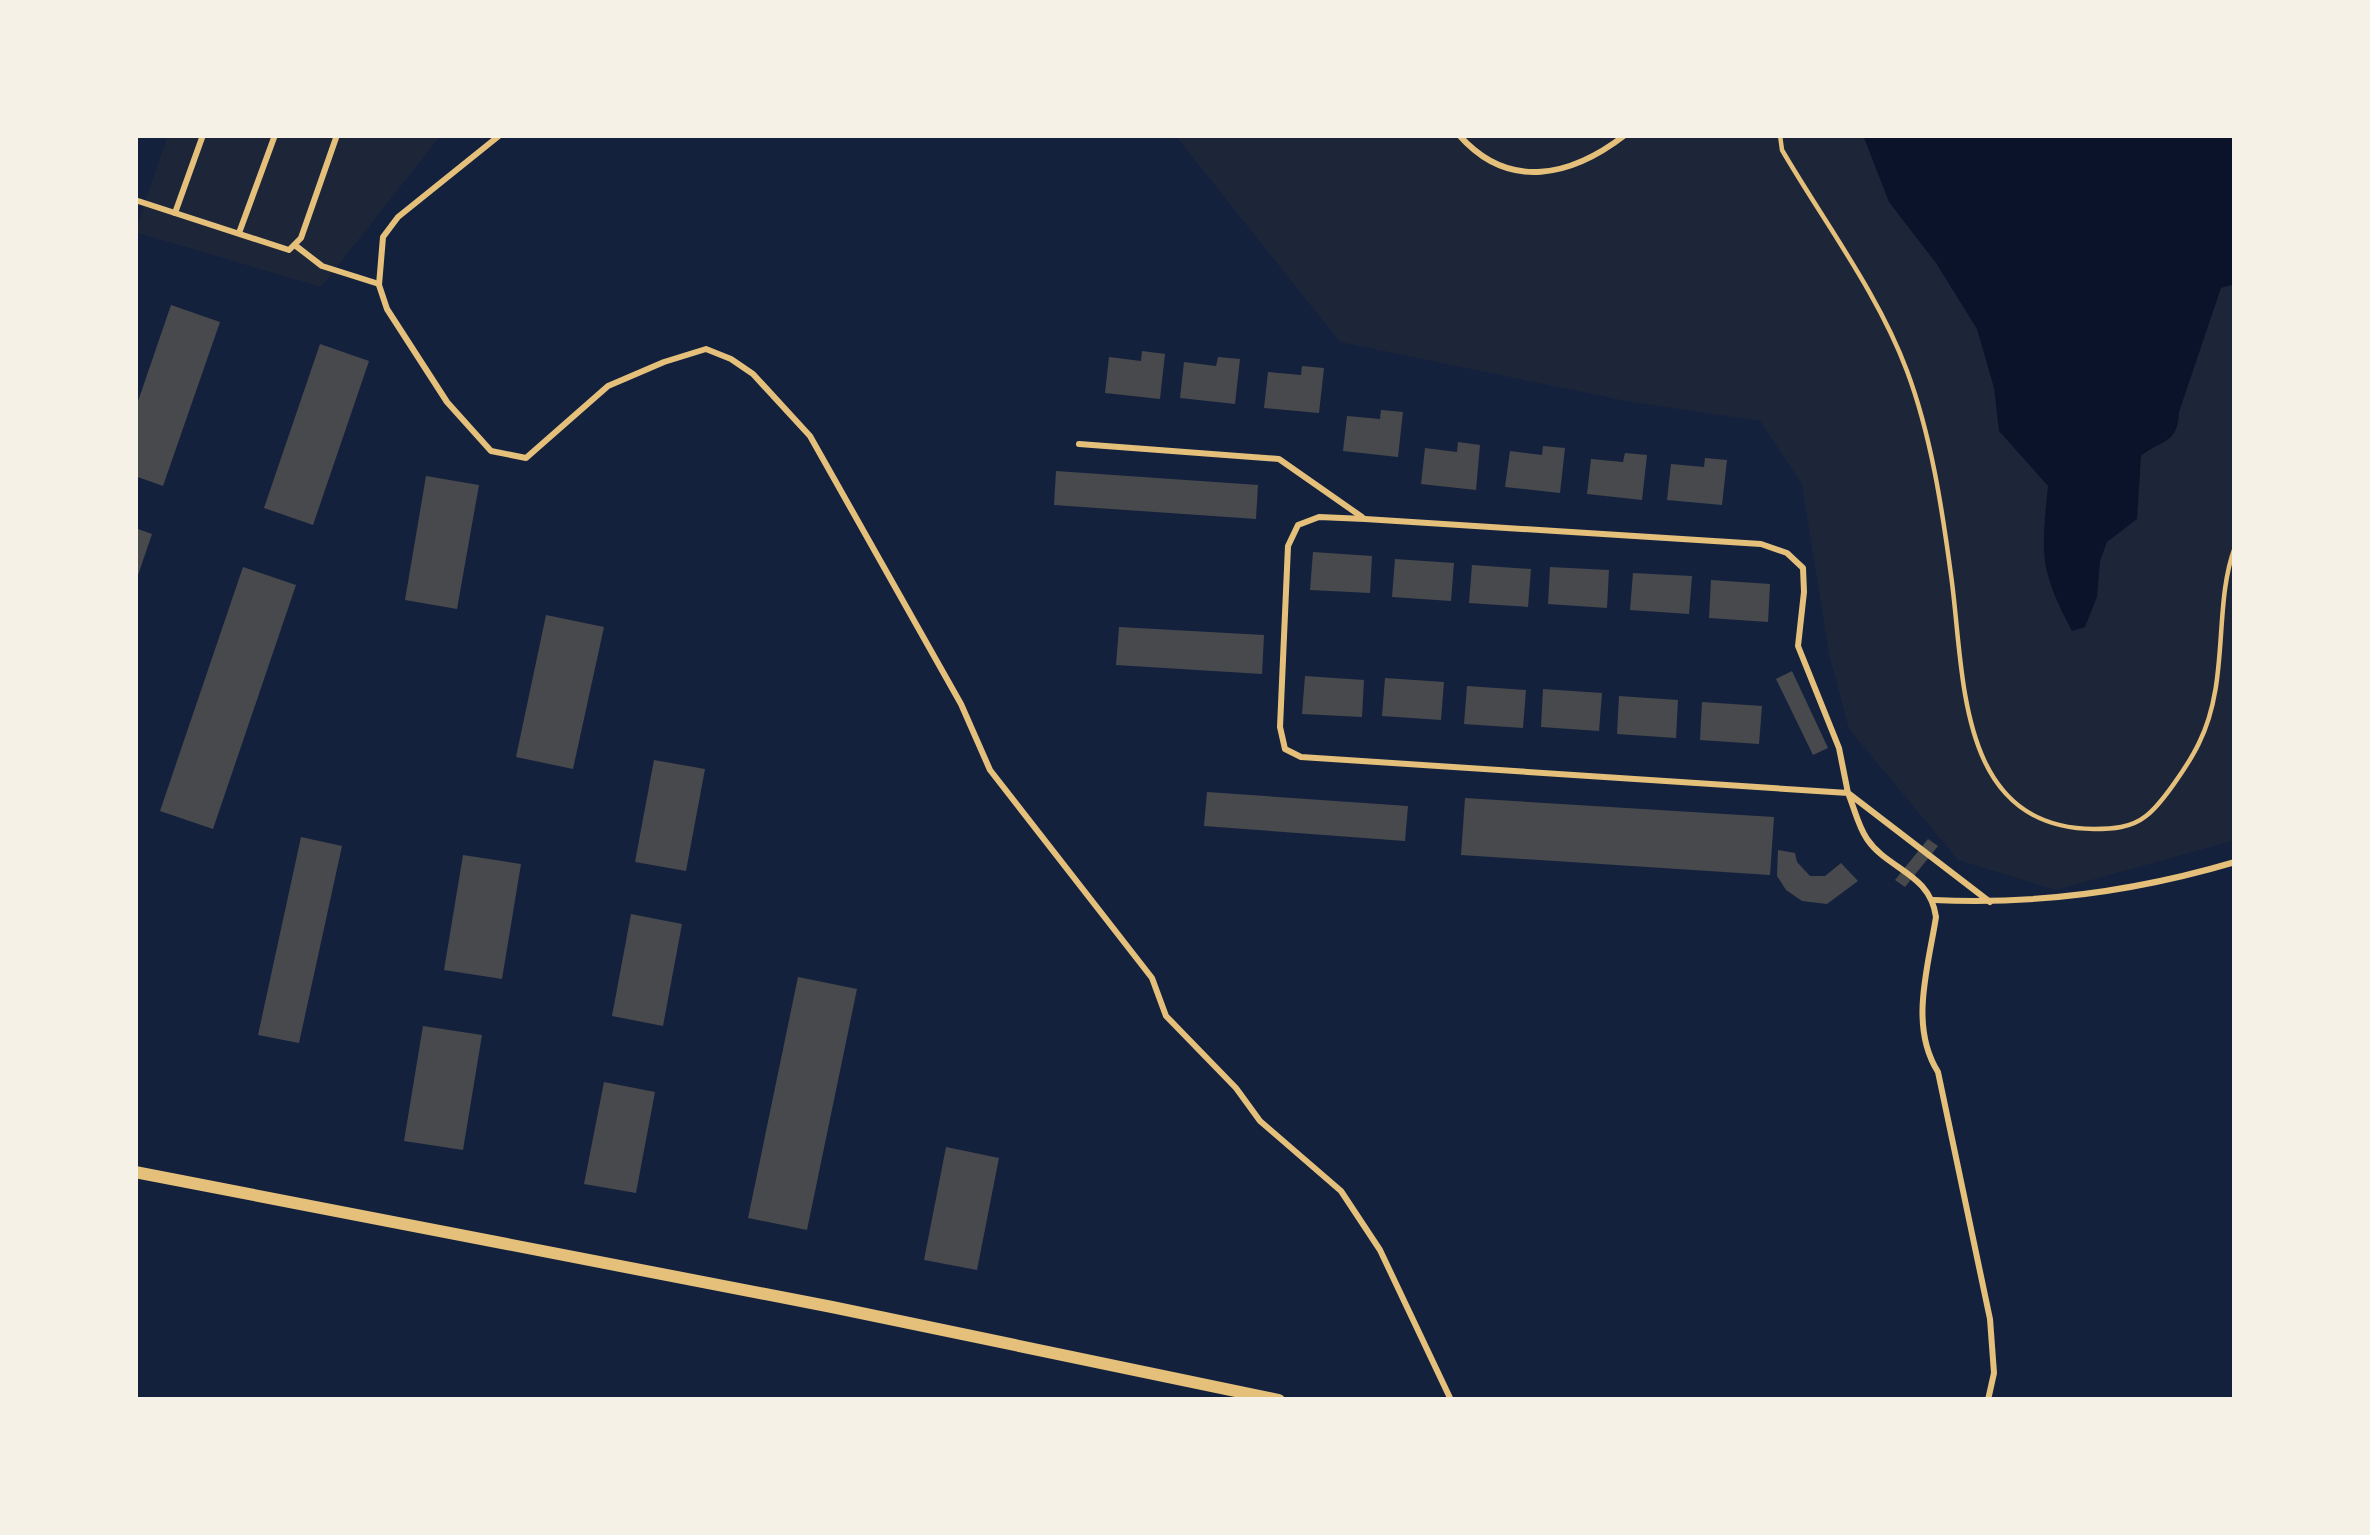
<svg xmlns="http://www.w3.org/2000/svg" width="2370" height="1535" font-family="Mulish,sans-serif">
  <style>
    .green { fill: #1d2539 }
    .water { fill: #0b132b }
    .building { fill: #48494c }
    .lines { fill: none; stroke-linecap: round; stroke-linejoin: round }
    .path { stroke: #e5c07b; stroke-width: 4.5 }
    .service { stroke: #e5c07b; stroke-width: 6 }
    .minor { stroke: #e5c07b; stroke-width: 12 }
  </style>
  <rect width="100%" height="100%" fill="#14213d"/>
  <g class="green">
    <path d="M168,135H441L321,287L135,232Z"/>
    <path d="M1175,135H2235V840L2056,890L1958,860L1849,729L1829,654L1802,484L1760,421L1626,401L1340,342Z"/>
  </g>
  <path class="water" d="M1863,135H2235V284L2221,288L2179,412C2178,444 2162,439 2141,456L2137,519L2107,542L2100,561L2097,597L2085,627L2072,631C2039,568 2041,555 2048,486L1999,431L1994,388L1977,329L1936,263L1889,202Z"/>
  <g class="building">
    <path d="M171,305L220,322L163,486L135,476V410Z"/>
    <path d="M320,344L369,361L313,525L264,508Z"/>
    <path d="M1142,351L1165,354L1160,399L1105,393L1109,357L1141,361Z"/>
    <path d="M1218,357L1240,359L1235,404L1180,398L1184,362L1216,366Z"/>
    <path d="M1302,366L1324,368L1319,413L1264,408L1268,372L1301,375Z"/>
    <path d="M1381,410L1403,412L1398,457L1343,451L1347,416L1380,419Z"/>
    <path d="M1458,442L1480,445L1476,490L1421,484L1425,448L1457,452Z"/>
    <path d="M1543,446L1565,448L1560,493L1505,487L1510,451L1542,455Z"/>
    <path d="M1625,453L1647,455L1642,500L1587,494L1591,459L1623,462Z"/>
    <path d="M1705,458L1727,460L1722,505L1667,500L1671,464L1704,467Z"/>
    <path d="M1056,471L1258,485L1256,519L1054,505Z"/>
    <path d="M426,476L479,485L457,609L405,600Z"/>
    <path d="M135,528L152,534L136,581H135Z"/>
    <path d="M1313,552L1372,556L1370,593L1310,590Z"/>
    <path d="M1395,559L1454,563L1451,601L1392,597Z"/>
    <path d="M1472,565L1531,569L1528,607L1469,603Z"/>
    <path d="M243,567L296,585L213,829L160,811Z"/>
    <path d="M1550,567L1609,570L1607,608L1548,604Z"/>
    <path d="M1633,573L1692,576L1689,614L1630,610Z"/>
    <path d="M1711,580L1770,584L1768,622L1709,618Z"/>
    <path d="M546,615L604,627L573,769L516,757Z"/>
    <path d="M1119,627L1264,635L1262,674L1116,665Z"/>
    <path d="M1792,671L1828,748L1813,755L1776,679Z"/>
    <path d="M1305,676L1364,680L1362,717L1302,714Z"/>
    <path d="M1385,678L1444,682L1441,720L1382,716Z"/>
    <path d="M1467,686L1526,690L1523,728L1464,724Z"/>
    <path d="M1543,689L1602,693L1599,731L1541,727Z"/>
    <path d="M1619,696L1678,700L1676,738L1617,734Z"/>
    <path d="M1702,702L1762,706L1759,744L1700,740Z"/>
    <path d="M654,760L705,769L686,871L635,862Z"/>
    <path d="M1207,792L1408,806L1405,841L1204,826Z"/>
    <path d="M1465,798L1774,817L1770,875L1461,855Z"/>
    <path d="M301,837L342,846L299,1043L258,1035Z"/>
    <path d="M1928,839L1938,846L1905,887L1895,880Z"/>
    <path d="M1778,850L1795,853L1797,862L1810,876H1825L1841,863L1858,881L1827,904L1802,901L1786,890L1777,876Z"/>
    <path d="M463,855L521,864L502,979L444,970Z"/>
    <path d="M631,914L682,924L663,1026L612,1016Z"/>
    <path d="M798,977L857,989L807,1230L748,1218Z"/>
    <path d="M423,1026L482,1035L463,1150L404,1141Z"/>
    <path d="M604,1082L655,1092L636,1193L584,1184Z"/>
    <path d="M946,1147L999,1158L977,1270L924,1260Z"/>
  </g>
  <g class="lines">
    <path class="path" d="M1780,135L1782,150C1824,222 1878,293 1907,371C1931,435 1942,508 1951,575C1965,673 1955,828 2094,829C2112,829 2131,828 2146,816C2162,804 2190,762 2199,743C2230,681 2213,605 2235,547"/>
    <g class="service">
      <path d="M500,135L398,217L383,237L379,285L387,309L447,402L491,451L526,458L608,386L664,362L706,349L731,359L753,374L810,436L961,704L990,770L1152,978L1166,1016L1236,1088L1260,1121L1341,1191L1380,1250L1451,1400"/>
      <path d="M1459,135C1509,192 1572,176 1625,135"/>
      <path d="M135,200L289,250L301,238L337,135"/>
      <path d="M175,213L203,135"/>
      <path d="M239,233L275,135"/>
      <path d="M296,246L322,266L379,284"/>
      <path d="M1079,444L1279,459L1362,517"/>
      <path d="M1934,900C2036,905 2137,891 2235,862"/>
      <path d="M1988,1400L1994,1373L1990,1319L1938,1072C1909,1026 1928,968 1936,917C1930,873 1888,870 1867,839C1858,826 1854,807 1848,793L1301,757L1285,749L1280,727L1288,546L1298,525L1319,517L1365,519L1761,544L1787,553L1803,568L1804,592L1798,646L1839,748L1848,793L1990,902"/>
    </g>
    <path class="minor" d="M135,1172L832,1307L1279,1400"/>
  </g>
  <rect width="2370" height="1535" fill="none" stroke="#f6f1e7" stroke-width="276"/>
</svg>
